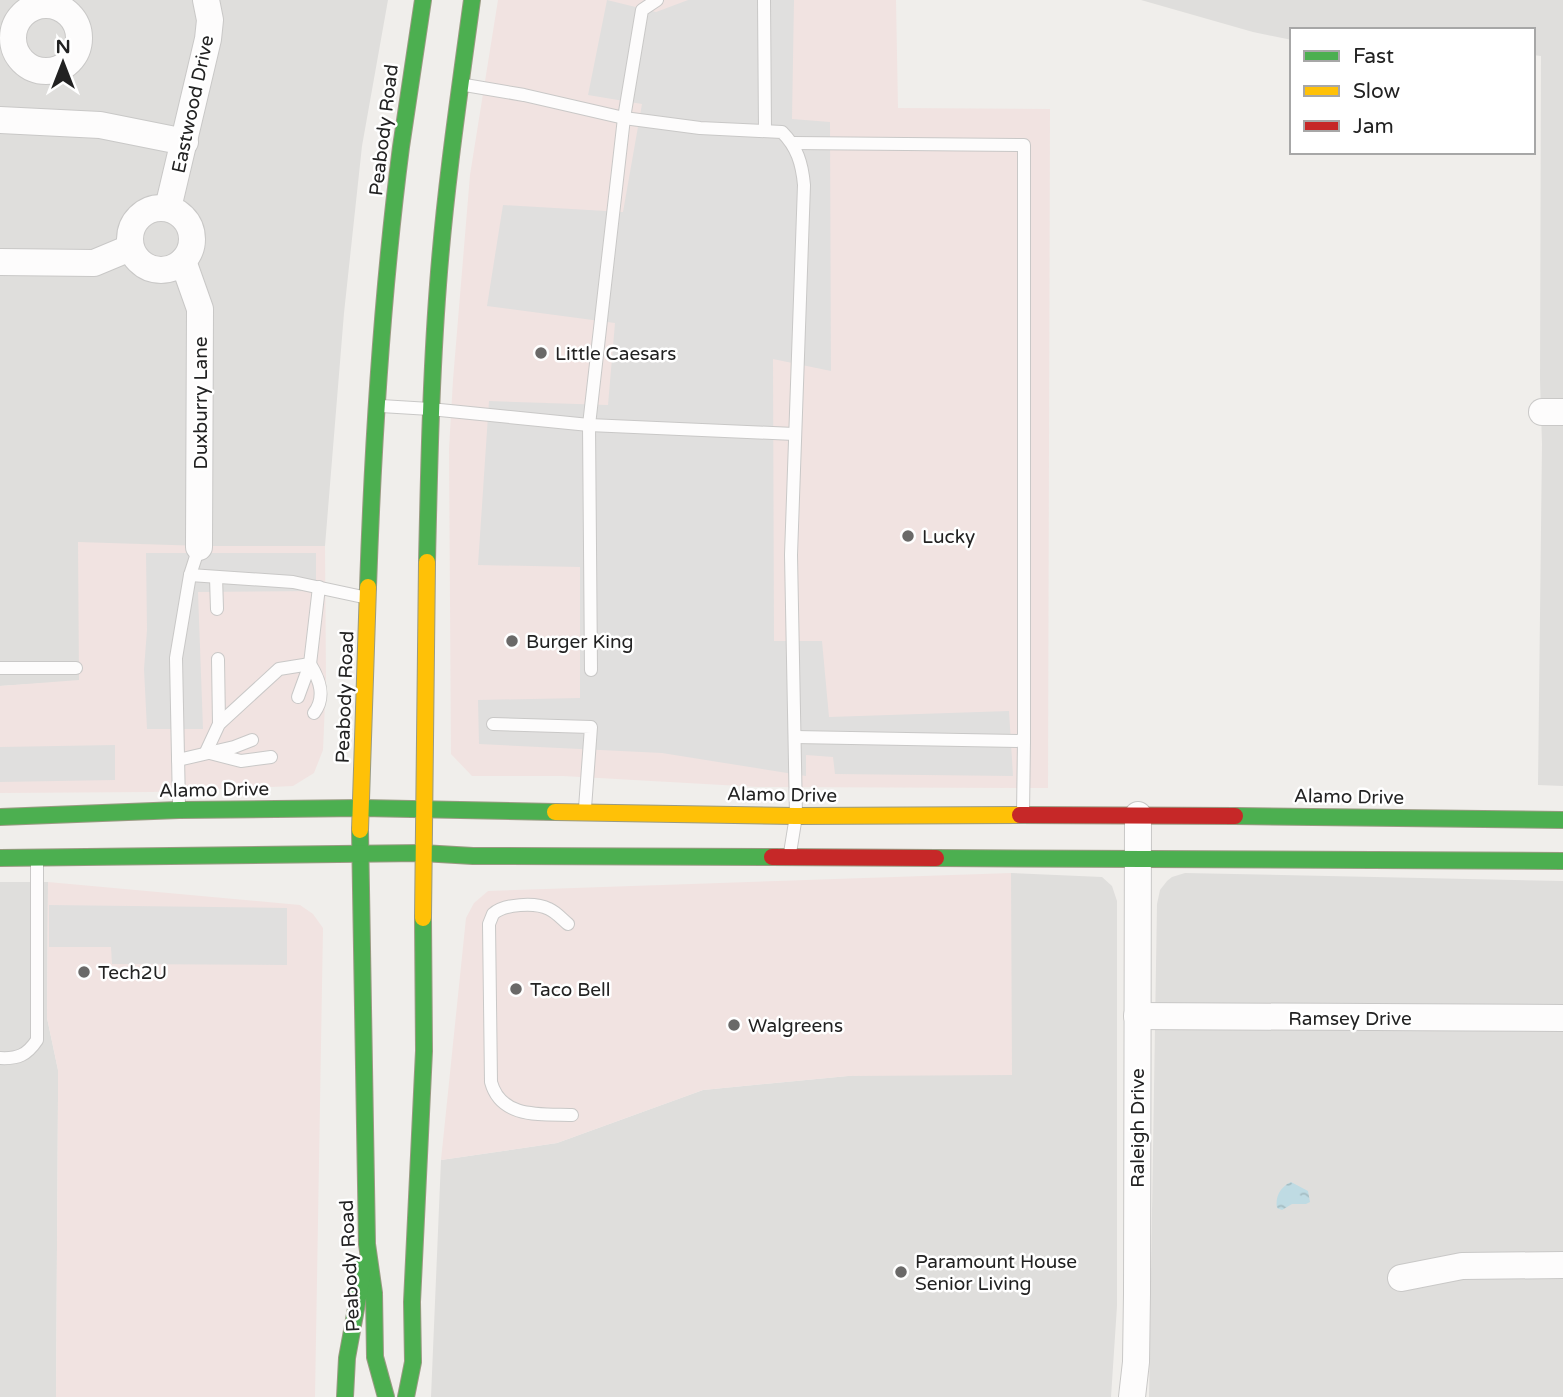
<svg xmlns="http://www.w3.org/2000/svg" width="1563" height="1397" font-family="'Varela Round',sans-serif">
  <style>
    .residential { fill: #dfdedc }
    .commercial { fill: #f1e3e1 }
    .parking { fill: #e0dfde }
    .water { fill: url(#water-ripples) }
    .lines { fill: none; stroke-linecap: round; stroke-linejoin: round }
    .lane-casing { stroke: #c9c8c7; stroke-width: 14 }
    .street-casing { stroke: #c9c8c7; stroke-width: 28 }
    .fast-casing { stroke: #999a82; stroke-width: 18 }
    .slow-casing { stroke: #999a82; stroke-width: 18 }
    .jam-casing { stroke: #999a82; stroke-width: 18 }
    .lane { stroke: #fdfcfc; stroke-width: 12 }
    .street { stroke: #fdfcfc; stroke-width: 26 }
    .fast { stroke: #4caf50; stroke-width: 16 }
    .slow { stroke: #ffc107; stroke-width: 16 }
    .jam { stroke: #c62828; stroke-width: 16 }
    .poi-dot { fill: #6a6968; stroke: #fff; stroke-width: 2.5 }
    .labels { text-anchor: middle; stroke-width: 5; stroke-linejoin: round; paint-order: stroke }
    .street-label { font-size: 19px; fill: #222; stroke: #fff }
    .poi-label { font-size: 19px; fill: #222; stroke: #fff; text-anchor: start }
  </style>
  <defs>
    <pattern id="water-ripples" width="26" height="14" patternUnits="userSpaceOnUse" patternTransform="scale(1.75)"><rect width="26" height="14" fill="#bfdbe3"/><path d="M2 4q2-2 4 0t4 0M15 11q2-2 4 0t4 0" fill="none" stroke="#a4bcc2"/></pattern>
  </defs>
  <rect width="100%" height="100%" fill="#f0eeeb"/>
  <g class="residential">
    <path d="M0,0H388L362,146L344,313L325,546H203L79,681L0,686Z"/>
    <path d="M1141,0H1563V786L1538,785L1542,444L1540,380L1541,56L1533,55V30H1292V40L1253,32Z"/>
    <path d="M1011,873L1102,877L1112,886L1117,901V1306L1111,1397H431L441,1160L557,1143L703,1090L848,1076Z"/>
    <path d="M1185,873L1563,881V1397H1149L1157,904L1160,890L1167,881L1172,877Z"/>
    <path d="M0,882H48L47,1018L58,1070V1097L56,1397H0Z"/>
  </g>
  <g class="commercial">
    <path d="M498,0H896L898,108L1050,109L1048,788L758,787L563,776H472L451,754L449,449L453,380L470,175Z"/>
    <path d="M78,542L203,546H325L326,680L323,750L314,773L293,786L152,792L0,793V686L79,680Z"/>
    <path d="M1011,873L1012,1075L848,1076L703,1090L557,1143L441,1160L466,918L474,903L488,891Z"/>
    <path d="M48,882L300,905L313,914L323,928L315,1397H56L58,1097V1070L47,1018Z"/>
  </g>
  <g class="parking">
    <path d="M607,0L656,12L688,0H794L792,119L830,122L831,371L773,359L774,641H822L829,717L1009,711L1013,776L835,774L833,757L806,755V776L662,753L479,744L478,700L580,698V567L478,565L489,401L608,405L615,323L487,306L503,205L623,212L642,104L588,95Z"/>
    <path d="M146,553H316V591L198,592L203,729H147L144,669L147,630Z"/>
    <path d="M115,745V780L0,782V747Z"/>
    <path d="M49,905L287,908V965L112,964L111,947H49Z"/>
  </g>
  <path class="water" d="M1291,1182L1308,1191L1310,1202L1306,1204H1292L1282,1210L1277,1208C1275,1197 1280,1187 1291,1182Z"/>
  <g class="lines">
    <g class="lane-casing">
      <g id="lane">
        <path d="M764,0L765,131"/>
        <path d="M465,85L524,95L624,118L700,128L782,132C797,147 802,163 804,185L791,555L796,816L790,853"/>
        <path d="M793,143L1024,145V741L795,737"/>
        <path d="M381,406L430,409L589,425L794,434"/>
        <path d="M190,575L293,582L363,597"/>
        <path d="M216,577L217,609"/>
        <path d="M218,659L219,724"/>
        <path d="M0,668H76"/>
        <path d="M591,670L589,425L624,118L642,10L657,0"/>
        <path d="M298,697L310,664L319,587"/>
        <path d="M493,724L591,727L585,808"/>
        <path d="M271,757L241,761L206,752L219,724L279,669L310,664C320,680 326,697 314,713"/>
        <path d="M178,760L234,747L252,740"/>
        <path d="M179,806L176,658L190,575L199,547"/>
        <path d="M1023,814L1024,741"/>
        <path d="M568,924C562,919 556,912 549,909C535,902 504,904 493,914L489,924L491,1082C501,1119 541,1114 572,1115"/>
        <path d="M0,1058C18,1059 27,1055 37,1040V862"/>
      </g>
    </g>
    <g class="street-casing">
      <g id="street">
        <circle cx="46" cy="38" r="33"/>
        <path d="M0,120L100,125L185,142"/>
        <circle cx="161" cy="239" r="31"/>
        <path d="M168,208L208,39L210,20L206,0"/>
        <path d="M183,261L200,309L199,547"/>
        <path d="M0,262L94,263L130,248"/>
        <path d="M1542,412H1563"/>
        <path d="M1137,1016L1563,1018"/>
        <path d="M1401,1278L1462,1266L1563,1265"/>
        <path d="M1132,1397L1136,1362L1137,1294L1138,815"/>
      </g>
    </g>
    <g class="fast-casing">
      <g id="fast">
        <path d="M427,562C429,469 431,377 438,285C445,190 459,95 472,0"/>
        <path d="M368,587C373,440 382,293 401,147C408,98 416,49 423,0"/>
        <path d="M1235,816L1563,820"/>
        <path d="M0,817L179,810L362,808L555,812"/>
        <path d="M360,830L367,1244L374,1293L375,1357L386,1397"/>
        <path d="M0,858L422,853L473,856L772,857"/>
        <path d="M936,858L1563,861"/>
        <path d="M345,1397L347,1358L364,1265"/>
        <path d="M406,1397L413,1362L412,1302L424,1051L423,918"/>
      </g>
    </g>
    <g class="slow-casing">
      <g id="slow">
        <path d="M555,812L796,816L1020,815"/>
        <path d="M360,830L368,587"/>
        <path d="M423,918L427,562"/>
      </g>
    </g>
    <g class="jam-casing">
      <g id="jam">
        <path d="M1020,815L1235,816"/>
        <path d="M772,857L936,858"/>
      </g>
    </g>
    <use href="#lane" class="lane"/>
    <use href="#street" class="street"/>
    <use href="#fast" class="fast"/>
    <use href="#slow" class="slow"/>
    <use href="#jam" class="jam"/>
  </g>
  <g class="poi-dot">
    <circle cx="541" cy="353" r="7"/>
    <circle cx="908" cy="536" r="7"/>
    <circle cx="512" cy="641" r="7"/>
    <circle cx="84" cy="972" r="7"/>
    <circle cx="516" cy="989" r="7"/>
    <circle cx="734" cy="1025" r="7"/>
    <circle cx="901" cy="1272" r="7"/>
  </g>
  <g class="labels">
    <g class="street-label">
      <text transform="translate(192 104) rotate(-78)" y="7">Eastwood Drive</text>
      <text transform="translate(383 130) rotate(-83)" y="7">Peabody Road</text>
      <text transform="translate(200 403) rotate(-90)" y="7">Duxburry Lane</text>
      <text transform="translate(344 697) rotate(-88)" y="7">Peabody Road</text>
      <text transform="translate(214 789) rotate(-1)" y="7">Alamo Drive</text>
      <text transform="translate(782 794) rotate(1)" y="7">Alamo Drive</text>
      <text transform="translate(1349 796) rotate(1)" y="7">Alamo Drive</text>
      <text x="1350" y="1025">Ramsey Drive</text>
      <text transform="translate(1137 1128) rotate(-90)" y="7">Raleigh Drive</text>
      <text transform="translate(349 1266) rotate(-93)" y="7">Peabody Road</text>
    </g>
    <g class="poi-label">
      <text x="555" y="360">Little Caesars</text>
      <text x="922" y="543">Lucky</text>
      <text x="526" y="648">Burger King</text>
      <text x="98" y="979">Tech2U</text>
      <text x="530" y="996">Taco Bell</text>
      <text x="748" y="1032">Walgreens</text>
      <text x="915" y="1268">Paramount House<tspan x="915" dy="22">Senior Living</tspan></text>
    </g>
  </g>
  <rect x="1290" y="28" width="245" height="126" fill="#ffffff" stroke="#a7a7a7" stroke-width="2"/>
  <rect x="1304" y="51" width="35" height="10" fill="#4caf50" stroke="#a7a7a7" stroke-width="2"/>
  <text x="1353" y="63" font-size="21" fill="#222222">Fast</text>
  <rect x="1304" y="86" width="35" height="10" fill="#ffc107" stroke="#a7a7a7" stroke-width="2"/>
  <text x="1353" y="98" font-size="21" fill="#222222">Slow</text>
  <rect x="1304" y="121" width="35" height="10" fill="#c62828" stroke="#a7a7a7" stroke-width="2"/>
  <text x="1353" y="133" font-size="21" fill="#222222">Jam</text>
  <g transform="translate(63 63)" stroke="#ffffff" stroke-width="5" paint-order="stroke">
  <path d="M0-5L12 26L0 18L-12 26Z" fill="#222222"/>
  <text y="-10" font-size="19" font-weight="bold" text-anchor="middle" fill="#222222">N</text>
  </g>
</svg>
